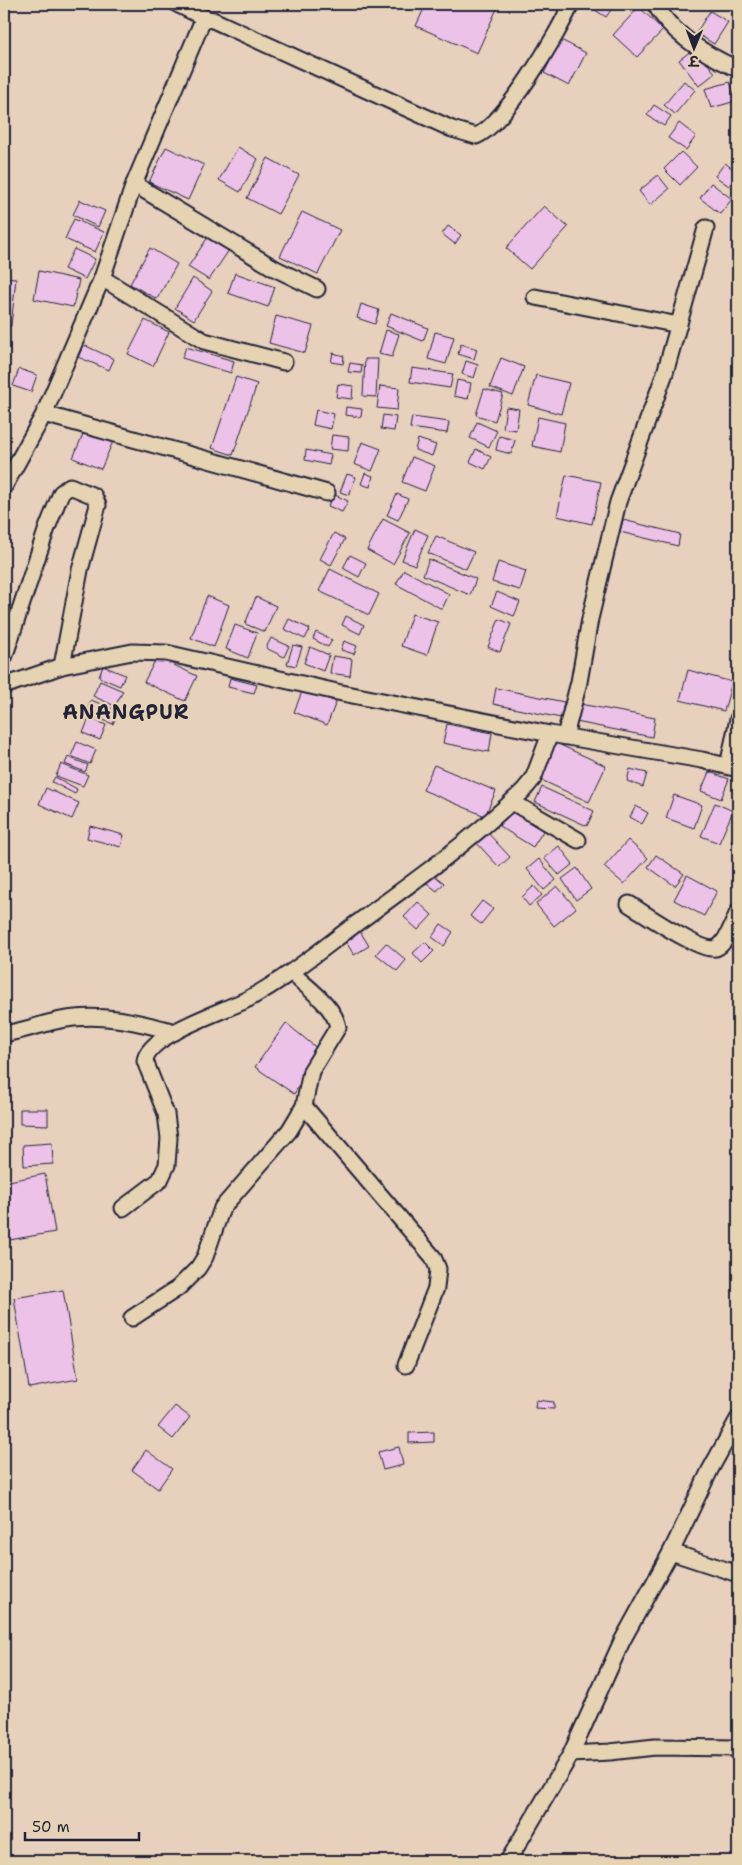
<svg xmlns="http://www.w3.org/2000/svg" width="742" height="1865" font-family="'Shantell Sans','Playpen Sans Deva',sans-serif">
  <style>
    .building { fill: #edc2e9; stroke: #22223b }
    .lines { fill: none; stroke-linecap: round; stroke-linejoin: round }
    .street-casing { stroke: #22223b; stroke-width: 19 }
    .street { stroke: #e5d3b1; stroke-width: 15 }
    .labels { text-anchor: middle; stroke-width: 4.5; stroke-linejoin: round; paint-order: stroke }
    .district-label { font-size: 20px; font-weight: bold; letter-spacing: 1px; fill: #22223b; stroke: #e5d3b1 }
  </style>
  <rect width="100%" height="100%" fill="#e7d0bc"/>
  <filter id="ink" filterUnits="userSpaceOnUse"><feTurbulence type="fractalNoise" baseFrequency=".02" numOctaves="2"/><feDisplacementMap in="SourceGraphic" scale="10" xChannelSelector="R" yChannelSelector="G"/><feConvolveMatrix kernelMatrix="1 2 1 2 8 2 1 2 1" color-interpolation-filters="sRGB"/></filter>
  <g filter="url(#ink)">
    <g class="building">
      <path d="M426,4H499L477,53L416,26Z"/>
      <path d="M586,4H615L606,17Z"/>
      <path d="M639,7L663,30L637,57L613,35Z"/>
      <path d="M710,11L728,22L714,44L696,33Z"/>
      <path d="M561,40L586,53L569,86L544,73Z"/>
      <path d="M695,48L715,73L699,86L679,60Z"/>
      <path d="M684,81L695,90L675,114L664,105Z"/>
      <path d="M730,82L736,101L711,108L705,89Z"/>
      <path d="M654,105L671,116L664,126L647,115Z"/>
      <path d="M679,123L696,136L686,150L668,138Z"/>
      <path d="M166,147L204,165L188,200L149,182Z"/>
      <path d="M238,147L258,159L240,192L219,180Z"/>
      <path d="M681,152L697,167L680,185L664,169Z"/>
      <path d="M268,158L299,175L278,214L247,198Z"/>
      <path d="M725,163L738,173L729,186L715,176Z"/>
      <path d="M658,175L669,189L650,205L639,191Z"/>
      <path d="M711,183L732,199L720,214L700,198Z"/>
      <path d="M80,200L105,211L98,227L73,215Z"/>
      <path d="M544,206L568,227L530,269L506,248Z"/>
      <path d="M302,212L340,230L318,274L280,256Z"/>
      <path d="M74,219L104,232L95,252L65,239Z"/>
      <path d="M448,226L461,235L455,244L442,234Z"/>
      <path d="M208,237L229,250L209,280L188,267Z"/>
      <path d="M150,248L177,264L157,299L130,284Z"/>
      <path d="M74,249L95,259L85,279L64,269Z"/>
      <path d="M39,271L79,280L73,307L34,299Z"/>
      <path d="M235,273L275,287L268,307L228,293Z"/>
      <path d="M4,277L16,278L11,326H4Z"/>
      <path d="M193,278L212,291L194,320L175,308Z"/>
      <path d="M361,304L379,310L375,324L357,318Z"/>
      <path d="M391,313L428,328L423,341L386,326Z"/>
      <path d="M276,316L313,326L305,353L269,343Z"/>
      <path d="M145,320L169,332L153,366L128,354Z"/>
      <path d="M386,330L399,334L392,357L379,354Z"/>
      <path d="M435,332L454,337L446,364L428,359Z"/>
      <path d="M461,344L477,349L474,359L458,354Z"/>
      <path d="M84,345L114,359L109,370L78,357Z"/>
      <path d="M186,347L234,361L231,373L182,358Z"/>
      <path d="M333,353L344,356L343,364L331,362Z"/>
      <path d="M501,358L524,367L513,396L490,387Z"/>
      <path d="M365,359H378L376,397L363,396Z"/>
      <path d="M466,361L478,365L474,378L462,374Z"/>
      <path d="M350,363L362,365L361,373L348,372Z"/>
      <path d="M412,368L453,374L450,388L410,382Z"/>
      <path d="M19,369L37,375L31,392L13,386Z"/>
      <path d="M536,375L569,383L561,414L528,405Z"/>
      <path d="M236,377L257,384L233,455L212,448Z"/>
      <path d="M457,380L471,383L468,399L454,396Z"/>
      <path d="M338,384L353,386L352,399L336,397Z"/>
      <path d="M380,386L399,388L397,410L377,408Z"/>
      <path d="M484,389L503,394L495,421L476,415Z"/>
      <path d="M346,407L362,409L361,417L345,415Z"/>
      <path d="M506,407L519,409L516,430L503,428Z"/>
      <path d="M316,410L334,414L331,429L313,425Z"/>
      <path d="M383,415L396,417L394,431L381,429Z"/>
      <path d="M412,417L449,422L447,433L410,428Z"/>
      <path d="M538,417L565,423L560,452L532,446Z"/>
      <path d="M477,422L497,431L489,447L470,438Z"/>
      <path d="M86,427L114,439L101,469L73,458Z"/>
      <path d="M332,435L349,437L348,451L330,449Z"/>
      <path d="M499,436L515,440L511,454L496,450Z"/>
      <path d="M418,439L436,445L432,456L415,450Z"/>
      <path d="M362,442L381,449L372,471L354,464Z"/>
      <path d="M476,449L491,457L485,469L470,462Z"/>
      <path d="M306,450L331,455L329,465L305,460Z"/>
      <path d="M412,457L435,466L425,491L402,482Z"/>
      <path d="M365,473L373,476L370,487L361,484Z"/>
      <path d="M347,474L356,477L349,495L340,492Z"/>
      <path d="M566,475L601,482L592,524L557,516Z"/>
      <path d="M333,494L348,501L342,512L328,506Z"/>
      <path d="M397,494L408,499L398,520L387,515Z"/>
      <path d="M383,519L410,533L393,564L367,550Z"/>
      <path d="M623,520L680,534L678,546L620,532Z"/>
      <path d="M415,529L428,535L415,565L402,560Z"/>
      <path d="M334,533L345,539L331,565L320,559Z"/>
      <path d="M436,536L474,552L466,569L428,553Z"/>
      <path d="M350,555L366,563L359,577L343,568Z"/>
      <path d="M429,559L476,579L470,595L423,575Z"/>
      <path d="M498,562L526,571L520,590L492,582Z"/>
      <path d="M330,569L379,594L369,615L319,591Z"/>
      <path d="M404,570L449,594L442,609L396,584Z"/>
      <path d="M497,592L520,602L514,616L491,606Z"/>
      <path d="M207,596L229,605L214,647L191,638Z"/>
      <path d="M256,597L276,606L265,632L245,624Z"/>
      <path d="M412,614L438,622L427,655L401,646Z"/>
      <path d="M346,616L364,625L360,634L342,625Z"/>
      <path d="M289,619L310,629L305,639L284,629Z"/>
      <path d="M499,619L511,624L500,652L488,647Z"/>
      <path d="M235,625L257,633L248,658L226,649Z"/>
      <path d="M316,632L332,640L328,647L313,639Z"/>
      <path d="M271,638L289,646L284,657L266,648Z"/>
      <path d="M344,641L357,646L354,654L341,650Z"/>
      <path d="M293,645L302,647L296,666L287,664Z"/>
      <path d="M310,647L329,655L323,671L304,663Z"/>
      <path d="M333,656L352,659L350,676L330,673Z"/>
      <path d="M157,657L197,676L185,701L144,682Z"/>
      <path d="M103,666L125,675L120,686L99,677Z"/>
      <path d="M688,670L732,682L724,711L680,700Z"/>
      <path d="M230,678L257,685L254,693L228,687Z"/>
      <path d="M100,681L123,691L115,706L93,696Z"/>
      <path d="M496,688L564,702L561,718L493,704Z"/>
      <path d="M303,689L336,702L327,725L294,712Z"/>
      <path d="M91,700L118,711L113,724L86,713Z"/>
      <path d="M580,704L655,718L652,737L576,722Z"/>
      <path d="M89,718L106,725L100,740L83,733Z"/>
      <path d="M447,724L492,733L489,752L443,743Z"/>
      <path d="M77,742L96,750L90,764L71,756Z"/>
      <path d="M556,743L606,766L589,802L539,779Z"/>
      <path d="M68,757L88,765L85,772L65,764Z"/>
      <path d="M61,764L88,775L83,786L56,776Z"/>
      <path d="M434,765L496,791L485,816L423,790Z"/>
      <path d="M630,769L647,773L643,787L627,781Z"/>
      <path d="M709,772L729,779L721,799L701,791Z"/>
      <path d="M55,777L77,789L75,794L52,782Z"/>
      <path d="M542,787L594,811L587,826L535,802Z"/>
      <path d="M46,788L79,803L72,819L39,804Z"/>
      <path d="M674,795L702,805L694,828L666,818Z"/>
      <path d="M715,803L733,811L719,843L701,836Z"/>
      <path d="M636,806L648,813L642,824L630,817Z"/>
      <path d="M509,810L543,831L533,847L499,826Z"/>
      <path d="M90,826L124,835L121,847L87,838Z"/>
      <path d="M738,827V845L731,842Z"/>
      <path d="M486,831L510,857L499,867L475,841Z"/>
      <path d="M628,840L648,858L624,884L604,867Z"/>
      <path d="M559,846L573,864L559,875L544,858Z"/>
      <path d="M656,855L684,874L675,886L648,867Z"/>
      <path d="M539,859L556,880L544,890L527,869Z"/>
      <path d="M577,868L591,889L576,900L562,879Z"/>
      <path d="M431,873L444,883L437,891L424,881Z"/>
      <path d="M687,875L717,891L704,916L674,900Z"/>
      <path d="M534,886L542,895L529,906L522,897Z"/>
      <path d="M557,886L576,908L554,926L536,904Z"/>
      <path d="M482,901L493,909L481,924L470,916Z"/>
      <path d="M418,902L432,915L418,930L404,917Z"/>
      <path d="M441,924L453,932L444,946L432,937Z"/>
      <path d="M358,928L369,946L354,955L343,937Z"/>
      <path d="M425,942L434,951L422,963L413,953Z"/>
      <path d="M386,943L406,960L397,971L376,954Z"/>
      <path d="M286,1023L319,1050L294,1094L255,1067Z"/>
      <path d="M20,1109H48V1125L20,1124Z"/>
      <path d="M52,1143L53,1164L24,1166L23,1145Z"/>
      <path d="M45,1174L55,1232L4,1241V1182Z"/>
      <path d="M63,1290L78,1379L29,1388L14,1298Z"/>
      <path d="M536,1400L554,1402V1409L535,1408Z"/>
      <path d="M175,1406L190,1417L173,1439L158,1427Z"/>
      <path d="M434,1432V1442L409,1443V1433Z"/>
      <path d="M399,1447L403,1465L383,1470L378,1452Z"/>
      <path d="M146,1450L172,1469L158,1489L132,1470Z"/>
    </g>
    <g class="lines">
      <g class="street-casing">
        <g id="street">
          <path d="M177,4L207,19"/>
          <path d="M655,4C672,35 706,55 738,69"/>
          <path d="M134,184L274,268L317,289"/>
          <path d="M102,278L204,341L284,362"/>
          <path d="M535,297L679,325"/>
          <path d="M44,414L327,493"/>
          <path d="M4,487L44,414L102,278L134,184L202,22L207,19L213,20L452,129L476,136C503,126 559,33 571,4"/>
          <path d="M4,658L47,528L61,493L70,486L94,496L98,505L80,570L62,666"/>
          <path d="M4,686L62,666L132,652L166,653L337,692L550,734L702,760L738,769"/>
          <path d="M565,736L579,682L590,619L618,502L665,373L706,228"/>
          <path d="M728,766L738,719"/>
          <path d="M512,802L578,840"/>
          <path d="M629,904C644,913 702,953 716,948C727,944 733,922 738,912"/>
          <path d="M4,1034C22,1031 39,1025 56,1021C98,1012 135,1021 175,1032"/>
          <path d="M304,1106L433,1257L438,1269L436,1288L406,1365"/>
          <path d="M123,1208L160,1180L167,1165L169,1138L166,1114L145,1061C147,1035 225,1011 248,999C287,978 322,949 357,923C415,881 472,840 523,791L533,779L550,734"/>
          <path d="M132,1318L178,1288L198,1268L205,1257L222,1208L289,1131L304,1106L311,1071L338,1027C334,1005 306,987 291,972"/>
          <path d="M671,1552L738,1574"/>
          <path d="M571,1754L610,1752L655,1747L738,1748"/>
          <path d="M508,1861L571,1754L622,1641L671,1552L710,1470L738,1419"/>
        </g>
      </g>
      <use href="#street" class="street"/>
    </g>
  </g>
  <g class="labels">
    <g class="district-label">
      <text x="126" y="719">ANANGPUR</text>
    </g>
  </g>
  <rect width="742" height="1865" fill="none" stroke="#e5d3b1" stroke-width="20"/>
  <rect x="10" y="10" width="722" height="1845" fill="none" stroke="#22223b" stroke-width="2" filter="url(#ink)"/>
  <g transform="translate(694 48) rotate(181)" stroke="#e5d3b1" stroke-width="4" paint-order="stroke">
  <path d="M0-4L9 19L0 12L-9 19Z" fill="#22223b"/>
  <text y="-8" font-size="14" font-weight="bold" text-anchor="middle" fill="#22223b">उ</text>
  </g>
  <path d="M25 1832v8h114v-8" fill="none" stroke="#22223b" stroke-width="2.5"/>
  <text x="32" y="1832" font-size="15" fill="#22223b" stroke="#e5d3b1" stroke-width="4" paint-order="stroke">50 m</text>
</svg>
